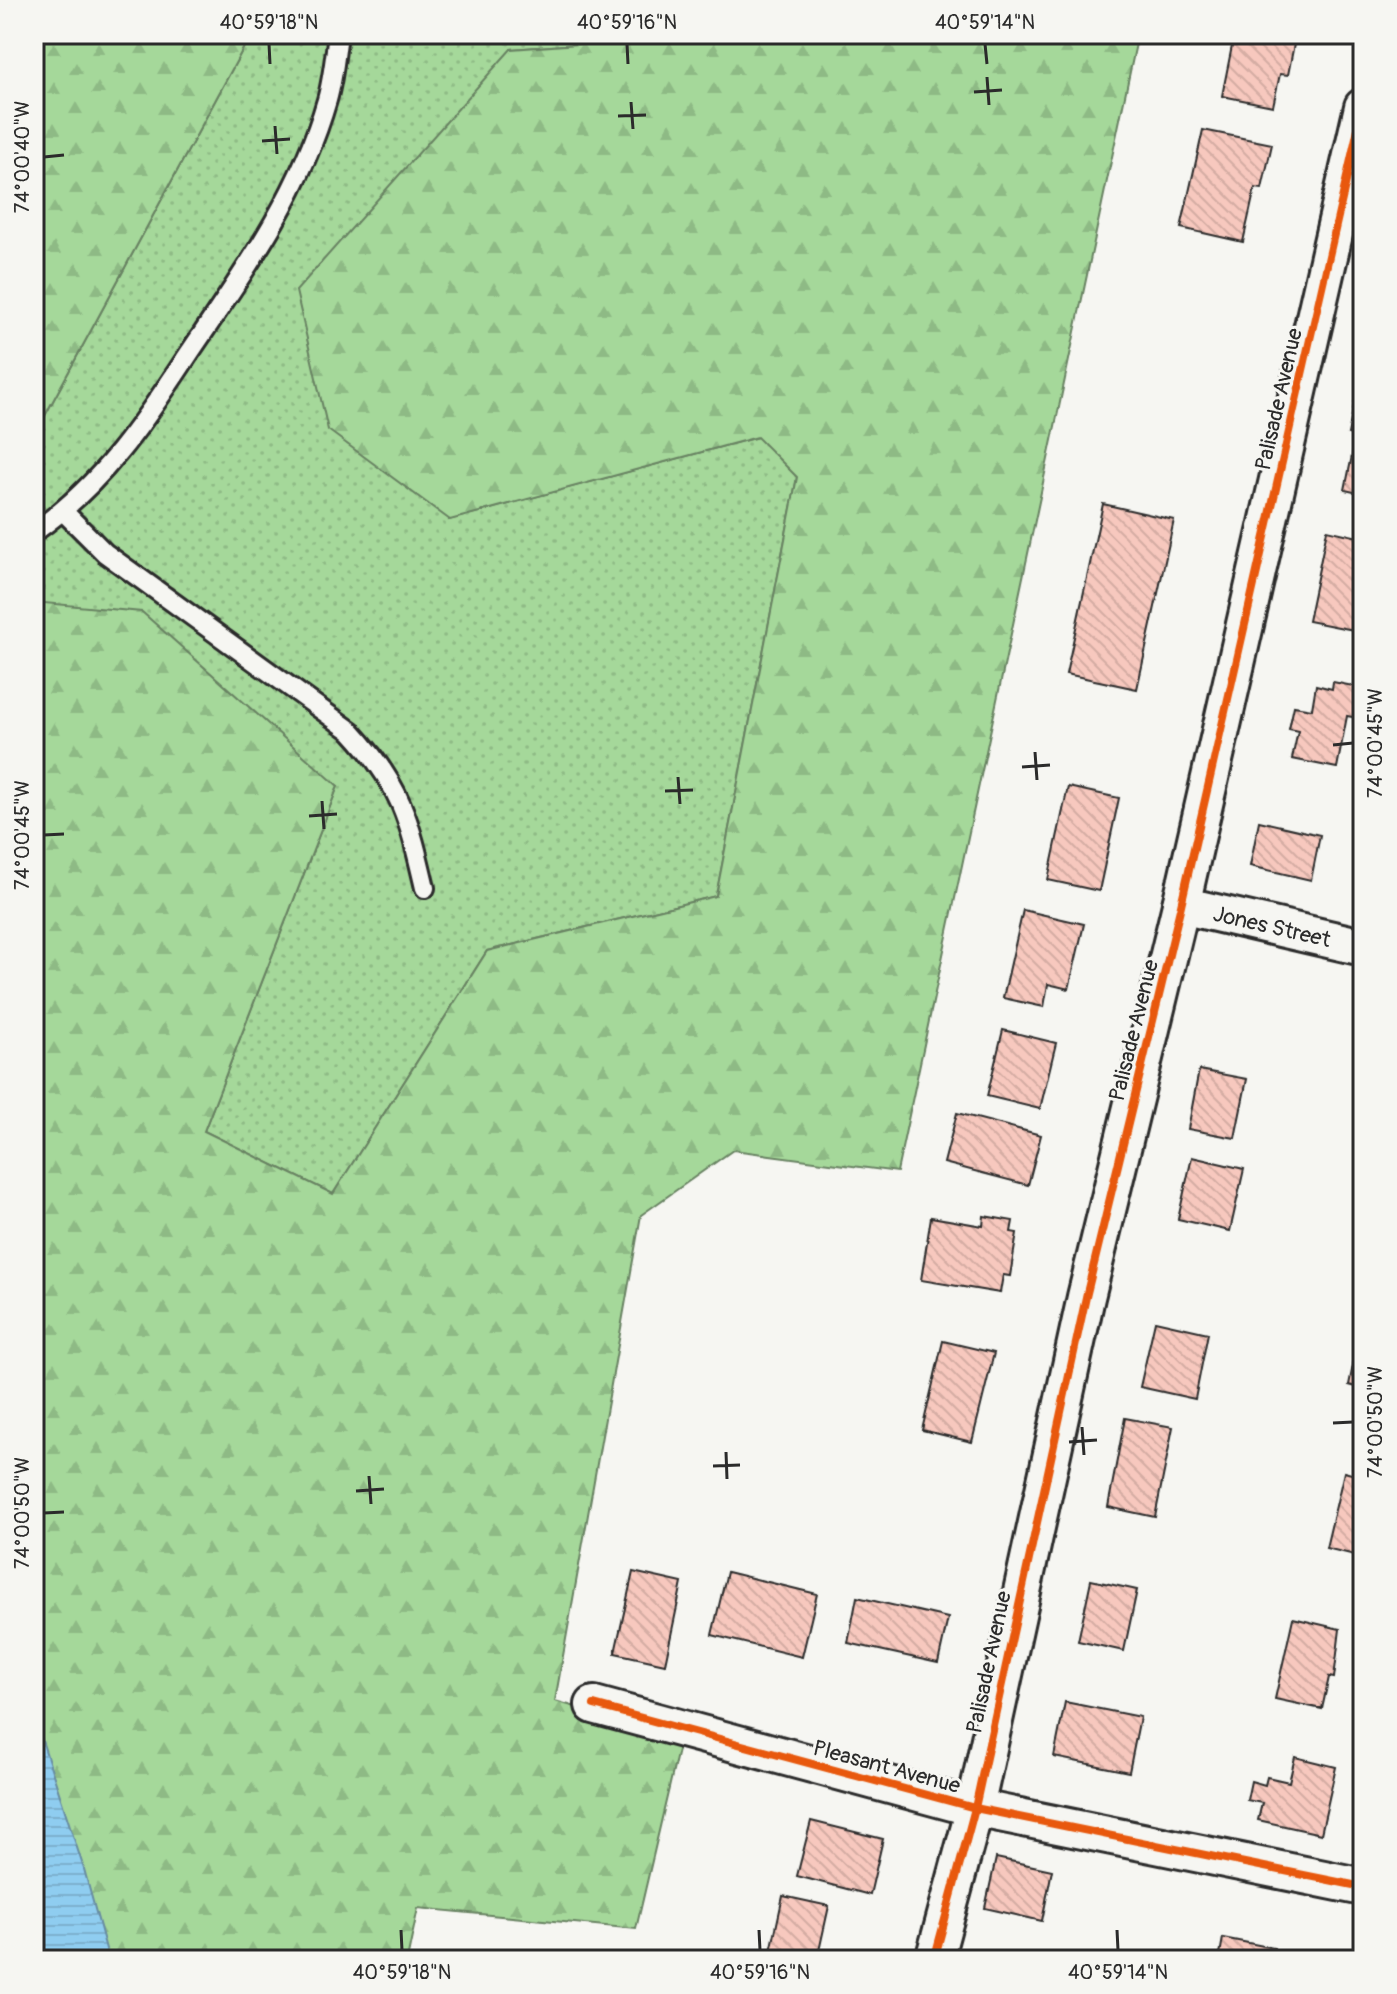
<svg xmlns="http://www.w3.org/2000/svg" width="1397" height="1994" font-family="Pangolin,sans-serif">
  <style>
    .grass { fill: url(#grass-dots); stroke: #688262; stroke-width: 2 }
    .forest { fill: url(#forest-firs); stroke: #688262; stroke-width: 2 }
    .water { fill: url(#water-rules); stroke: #678ca1; stroke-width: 2 }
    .building { fill: url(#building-back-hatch); stroke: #2b2b2b; stroke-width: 2 }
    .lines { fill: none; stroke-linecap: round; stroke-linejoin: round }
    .service-casing { stroke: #2b2b2b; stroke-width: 24 }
    .minor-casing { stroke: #2b2b2b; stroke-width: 42 }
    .service { stroke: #f6f6f2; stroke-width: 18 }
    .minor { stroke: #f6f6f2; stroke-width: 36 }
    .cycleway-casing { stroke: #f6f6f2; stroke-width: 13 }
    .cycleway { stroke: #e8590c; stroke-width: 8 }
    .ticks { fill: none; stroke: #2b2b2b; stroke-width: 3 }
    .labels { text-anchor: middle; stroke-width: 6; stroke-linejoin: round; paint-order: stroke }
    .street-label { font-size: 22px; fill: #2b2b2b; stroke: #f6f6f2 }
    .neatline { fill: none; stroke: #2b2b2b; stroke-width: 3 }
    .ticks-label { font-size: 20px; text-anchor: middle; fill: #2b2b2b }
  </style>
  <defs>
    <pattern id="grass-dots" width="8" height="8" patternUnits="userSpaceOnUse" patternTransform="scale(2)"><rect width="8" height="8" fill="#a5d89a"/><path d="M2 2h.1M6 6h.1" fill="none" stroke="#8eba85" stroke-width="1.8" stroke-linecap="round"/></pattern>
    <pattern id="forest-firs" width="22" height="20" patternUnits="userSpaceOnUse" patternTransform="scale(2)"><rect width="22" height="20" fill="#a5d89a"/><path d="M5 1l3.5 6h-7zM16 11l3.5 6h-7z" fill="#8eba85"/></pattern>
    <pattern id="water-rules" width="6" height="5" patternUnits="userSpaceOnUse" patternTransform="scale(2)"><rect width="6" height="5" fill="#8fcdf0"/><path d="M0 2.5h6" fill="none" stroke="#7cb0ce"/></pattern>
    <pattern id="building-back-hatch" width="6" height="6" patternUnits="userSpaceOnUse" patternTransform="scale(2)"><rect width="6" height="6" fill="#f7c8be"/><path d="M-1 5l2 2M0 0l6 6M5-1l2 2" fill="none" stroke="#d4aca3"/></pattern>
  </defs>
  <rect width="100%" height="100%" fill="#f6f6f2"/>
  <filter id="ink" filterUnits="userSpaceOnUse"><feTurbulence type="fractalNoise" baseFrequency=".0125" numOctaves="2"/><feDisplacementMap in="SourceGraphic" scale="16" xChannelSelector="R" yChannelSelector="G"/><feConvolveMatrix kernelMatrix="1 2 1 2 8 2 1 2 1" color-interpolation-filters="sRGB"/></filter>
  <g filter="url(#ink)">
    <path class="grass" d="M251,34H715L511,49L449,520L758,437L797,477L716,896L487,951L333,1194L204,1131L338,786L34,602V436Z"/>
    <g class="forest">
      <path d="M34,34H251L34,436Z"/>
      <path d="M715,34H1138L897,1172L733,1150L641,1215L555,1701L681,1737L636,1929L418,1908L407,1960H34V602L142,612L338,786L204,1131L333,1194L487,951L716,896L797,477L757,437L450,520L328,430L296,291L511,49Z"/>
    </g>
    <path class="water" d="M34,1716L84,1869L109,1960H34Z"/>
    <g class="building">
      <path d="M1225,34H1296L1288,75L1280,74L1273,106L1222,96L1233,41L1224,39Z"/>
      <path d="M1203,130L1272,144L1262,189L1255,188L1243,242L1181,228Z"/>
      <path d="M1357,391L1363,392V494L1345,490L1356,436L1348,434Z"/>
      <path d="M1103,504L1174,520L1137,689L1066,674Z"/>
      <path d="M1327,530L1363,538V612L1359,631L1308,621Z"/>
      <path d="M1333,682L1363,688V719L1347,716L1337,768L1292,759L1298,731L1289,729L1294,706L1312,709L1316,685L1332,689Z"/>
      <path d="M1068,787L1119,798L1099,891L1048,880Z"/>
      <path d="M1259,821L1320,835L1311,880L1250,866Z"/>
      <path d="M1023,910L1084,924L1069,989L1048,984L1044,1007L1003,998Z"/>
      <path d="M1003,1030L1056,1043L1040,1109L987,1096Z"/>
      <path d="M1199,1070L1247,1079L1235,1138L1188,1129Z"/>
      <path d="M957,1113L1041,1135L1028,1185L944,1163Z"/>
      <path d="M1192,1157L1244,1169L1230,1231L1178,1219Z"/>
      <path d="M984,1216L1013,1221L1011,1232L1017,1233L1010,1276L1003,1275L1000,1293L921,1280L931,1217L983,1226Z"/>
      <path d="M1155,1321L1208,1333L1195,1399L1140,1387Z"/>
      <path d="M1359,1336L1363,1337V1389L1349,1385Z"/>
      <path d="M943,1341L994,1353L972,1442L922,1430Z"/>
      <path d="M1125,1418L1173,1427L1155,1517L1108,1507Z"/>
      <path d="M1344,1472L1363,1477V1557L1326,1548Z"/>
      <path d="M633,1572L682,1583L665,1664L615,1653Z"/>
      <path d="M727,1572L817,1594L802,1657L712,1635Z"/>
      <path d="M1091,1580L1137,1590L1124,1651L1078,1641Z"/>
      <path d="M857,1597L948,1618L938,1663L848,1643Z"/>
      <path d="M1293,1618L1340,1629L1334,1678L1329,1677L1322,1709L1275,1699Z"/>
      <path d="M1065,1702L1140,1717L1129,1772L1054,1757Z"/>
      <path d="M1295,1757L1336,1767L1321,1834L1258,1820L1262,1803L1247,1800L1251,1781L1265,1785L1267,1777L1289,1782Z"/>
      <path d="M811,1821L883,1839L870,1895L797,1876Z"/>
      <path d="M996,1858L1052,1870L1042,1921L985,1908Z"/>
      <path d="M783,1896L829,1906L817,1960L770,1956Z"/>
      <path d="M1223,1938L1274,1948L1272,1960H1219Z"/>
    </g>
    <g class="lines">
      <g class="service-casing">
        <g id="service">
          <path d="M64,512L105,553L351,731C401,785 409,819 425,888"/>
          <path d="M34,532C101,486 144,422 188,355C242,275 300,195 327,100C333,79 335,56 338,34"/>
        </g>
      </g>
      <g class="minor-casing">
        <g id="minor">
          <path d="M1181,905L1363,947"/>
          <path d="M594,1705L975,1808L1363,1887"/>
          <path d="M934,1960L975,1808L1086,1297L1181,905L1363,107"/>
        </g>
      </g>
      <use href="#service" class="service"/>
      <use href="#minor" class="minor"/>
      <g class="cycleway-casing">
        <g id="cycleway">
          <path d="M594,1705L975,1808L1363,1887"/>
          <path d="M934,1960L975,1808L1086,1297L1181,905L1363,107"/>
        </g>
      </g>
      <use href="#cycleway" class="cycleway"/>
    </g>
  </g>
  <path class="ticks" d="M269,44L270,64M627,44L628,64M985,44L987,64M987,77L989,105M974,92L1002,90M631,102L633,129M618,116L646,115M275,126L277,154M262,141L290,139M44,157L64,155M1333,745L1353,743M1035,752L1037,780M1022,767L1050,765M678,777L680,804M665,791L693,790M322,801L324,829M309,816L337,814M44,835L64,834M1333,1423L1353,1422M1082,1427L1084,1455M1069,1442L1097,1440M726,1452L727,1479M713,1466L740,1465M369,1476L371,1504M356,1491L384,1489M44,1513L64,1512M401,1930L402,1950M759,1930L760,1950M1117,1930L1118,1950"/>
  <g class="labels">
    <g class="street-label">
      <text transform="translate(1278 399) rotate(-77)" y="8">Palisade Avenue</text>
      <text transform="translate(1272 926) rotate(13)" y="8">Jones Street</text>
      <text transform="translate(1133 1030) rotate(-76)" y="8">Palisade Avenue</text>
      <text transform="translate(988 1662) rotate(-78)" y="8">Palisade Avenue</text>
      <text transform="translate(887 1766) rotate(15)" y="8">Pleasant Avenue</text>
    </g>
  </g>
  <rect width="1397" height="1994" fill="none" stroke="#f6f6f2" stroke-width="88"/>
  <rect x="44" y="44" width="1309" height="1906" class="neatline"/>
  <g class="ticks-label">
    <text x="269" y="29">40°59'18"N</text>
    <text x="627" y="29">40°59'16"N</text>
    <text x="985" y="29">40°59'14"N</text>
    <text transform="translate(22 157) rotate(-90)" y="7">74°00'40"W</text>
    <text transform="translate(1375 743) rotate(-90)" y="7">74°00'45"W</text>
    <text transform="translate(22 835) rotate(-90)" y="7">74°00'45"W</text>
    <text transform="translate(1375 1422) rotate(-90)" y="7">74°00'50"W</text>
    <text transform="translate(22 1513) rotate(-90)" y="7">74°00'50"W</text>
    <text x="402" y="1979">40°59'18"N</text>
    <text x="760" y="1979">40°59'16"N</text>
    <text x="1118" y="1979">40°59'14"N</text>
  </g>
</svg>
